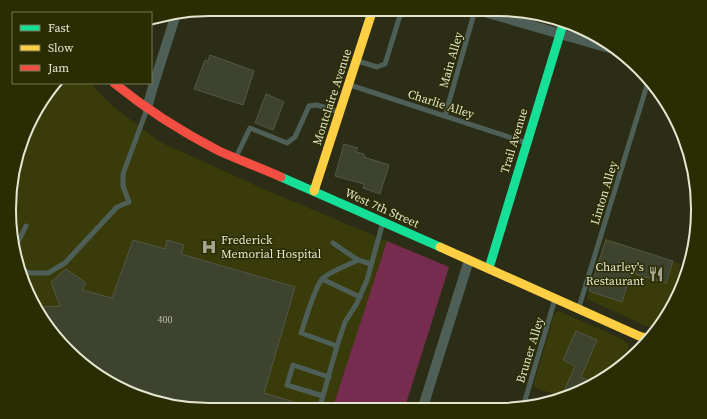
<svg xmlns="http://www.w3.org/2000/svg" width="707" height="419" font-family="'Source Serif 4',serif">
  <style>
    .built { fill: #393b0b }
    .green { fill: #762c4f }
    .building { fill: #3d432d; stroke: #535745 }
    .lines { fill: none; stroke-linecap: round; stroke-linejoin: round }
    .lane { stroke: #4d5f56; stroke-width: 5 }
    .street { stroke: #4d5f56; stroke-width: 10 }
    .fast { stroke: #16e098; stroke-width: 9 }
    .slow { stroke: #ffcf43; stroke-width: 9 }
    .jam { stroke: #f24e42; stroke-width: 9 }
    .labels { text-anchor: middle; stroke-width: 3; stroke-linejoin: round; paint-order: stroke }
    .number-label { font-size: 10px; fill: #babda7 }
    .street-label { font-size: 12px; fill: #e4e6d0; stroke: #2a2c02 }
    .poi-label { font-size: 12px; fill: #e4e6d0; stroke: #2a2c02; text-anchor: start }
    .rim { fill: none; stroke: #e4e6d0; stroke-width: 2 }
  </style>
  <rect width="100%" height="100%" fill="#2c2d16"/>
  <g class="built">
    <path d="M57,83H90L115,108L160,142L268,191L449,267L404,410H196L145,399L98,376L51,332L20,274L9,210L20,145L43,98Z"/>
    <path d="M605,238L681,264L664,318L660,323L655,326L649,327L644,325L587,299Z"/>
    <path d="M559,311L622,339L627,343L629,350V355L627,361L598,383L565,398L533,387L554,314L557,312Z"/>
  </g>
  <path class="green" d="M387,241L449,267L404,410H332Z"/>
  <g class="building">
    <path d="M210,55L254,71L243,105L194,89L205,60L208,61Z"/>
    <path d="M266,94L284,102L273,130L255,123Z"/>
    <path d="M344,144L358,148L356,152L364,154V157L389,165L380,194L363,188L364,184L335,176Z"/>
    <path d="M133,240L165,249L167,240L184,245L181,254L295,287L264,393L310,407V410H196L145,399L98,376L51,332L37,307L60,306L51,282L66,269L86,283L82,290L112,298Z"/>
    <path d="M606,240L673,261L666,283L631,273L622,302L589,291Z"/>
    <path d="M576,331L597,340L581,377L596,384L572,395L564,391L575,366L563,360Z"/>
  </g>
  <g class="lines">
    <g class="lane">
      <path d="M358,61L377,67L385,64L402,9"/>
      <path d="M350,85L527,143"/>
      <path d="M445,116L475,10"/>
      <path d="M236,157L250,128L287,143L295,137L309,106L317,105L339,112"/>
      <path d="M333,243L346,252L358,260L371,264"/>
      <path d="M15,248L26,226"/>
      <path d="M19,270L30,273H48L65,263L117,207L129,202L123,186V174L147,109"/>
      <path d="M322,279L360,297"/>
      <path d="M579,307L648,82"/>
      <path d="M337,346L301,333C305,322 315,285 323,278C331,271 348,265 358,260"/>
      <path d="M323,396L287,385L293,365L329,377"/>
      <path d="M524,402L534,405"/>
      <path d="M523,407L555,299"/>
      <path d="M319,410L337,346L345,322L357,303L367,280L383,222"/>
    </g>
    <g class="street">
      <path d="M474,9L616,50"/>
      <path d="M147,108L152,90L176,14"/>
      <path d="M422,410L469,260"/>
    </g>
    <g class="fast">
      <path d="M281,177L440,247"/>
      <path d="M489,268L564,21"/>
    </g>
    <g class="slow">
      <path d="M314,191L373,9"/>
      <path d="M440,247L639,336L649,339"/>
    </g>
    <path class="jam" d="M114,83C146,109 182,132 219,151C239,160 261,168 281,177"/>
  </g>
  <defs>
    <g id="hospital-bare" transform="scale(1.2)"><path d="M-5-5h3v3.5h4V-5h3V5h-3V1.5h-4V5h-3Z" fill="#a4a58f" stroke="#2a2c02" stroke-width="2.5" paint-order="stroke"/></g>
    <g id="restaurant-bare" transform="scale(1.2)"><path d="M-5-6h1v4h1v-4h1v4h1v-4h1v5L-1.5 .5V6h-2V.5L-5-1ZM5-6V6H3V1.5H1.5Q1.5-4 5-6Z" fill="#a4a58f" stroke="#2a2c02" stroke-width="2.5" paint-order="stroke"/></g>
  </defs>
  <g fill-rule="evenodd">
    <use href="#hospital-bare" x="209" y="247"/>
    <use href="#restaurant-bare" x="656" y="274"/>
  </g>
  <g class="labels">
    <g class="number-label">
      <text x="165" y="323">400</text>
    </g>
    <g class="street-label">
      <text transform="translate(451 60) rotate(-74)" y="4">Main Alley</text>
      <text transform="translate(332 97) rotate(-72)" y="4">Montclaire Avenue</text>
      <text transform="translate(441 104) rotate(18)" y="4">Charlie Alley</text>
      <text transform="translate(514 141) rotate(-73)" y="4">Trail Avenue</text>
      <text transform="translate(604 193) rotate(-73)" y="4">Linton Alley</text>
      <text transform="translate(382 208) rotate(24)" y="4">West 7th Street</text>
      <text transform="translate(530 350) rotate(-73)" y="4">Bruner Alley</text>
    </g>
    <g class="poi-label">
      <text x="221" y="244">Frederick<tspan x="221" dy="14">Memorial Hospital</tspan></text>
      <text x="644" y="271" text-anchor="end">Charley's<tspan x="644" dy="14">Restaurant</tspan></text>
    </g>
  </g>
  <path d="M0 0H707V419H0ZM209 16H498A193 193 0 0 1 691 209V210A193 193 0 0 1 498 403H209A193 193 0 0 1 16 210V209A193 193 0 0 1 209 16Z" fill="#2a2c02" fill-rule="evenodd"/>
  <path class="rim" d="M209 16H498A193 193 0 0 1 691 209V210A193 193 0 0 1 498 403H209A193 193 0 0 1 16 210V209A193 193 0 0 1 209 16Z"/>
  <rect x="12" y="12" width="140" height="72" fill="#2a2c02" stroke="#747654"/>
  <rect x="20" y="25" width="20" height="6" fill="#16e098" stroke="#747654"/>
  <text x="48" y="32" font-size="12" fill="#e4e6d0">Fast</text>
  <rect x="20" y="45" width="20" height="6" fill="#ffcf43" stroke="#747654"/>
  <text x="48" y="52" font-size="12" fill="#e4e6d0">Slow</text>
  <rect x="20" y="65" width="20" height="6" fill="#f24e42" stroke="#747654"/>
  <text x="48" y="72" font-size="12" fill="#e4e6d0">Jam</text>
</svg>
